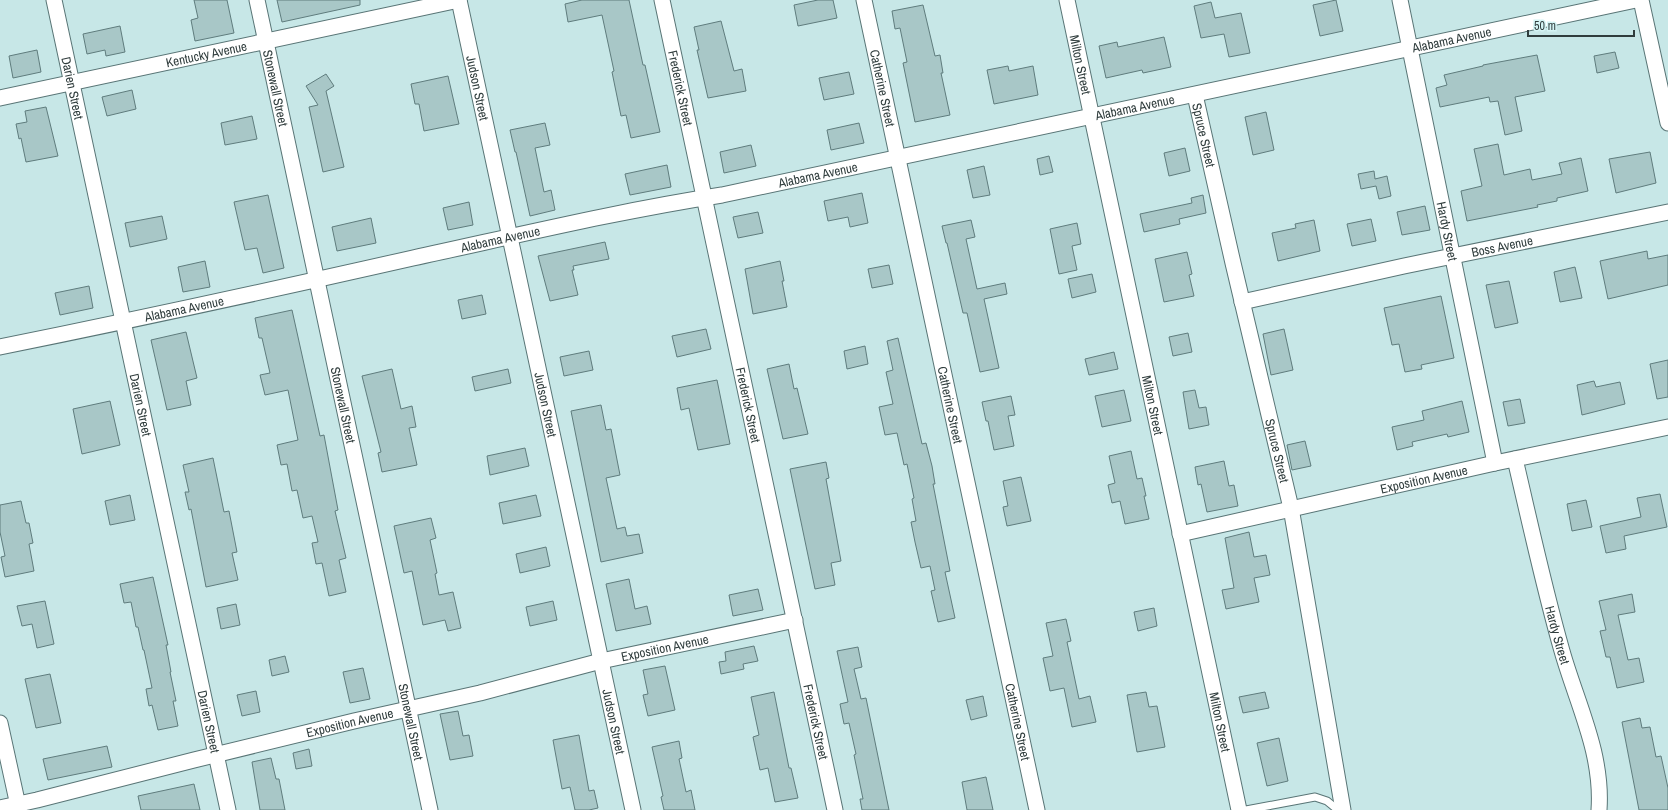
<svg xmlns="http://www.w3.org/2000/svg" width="1668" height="810" font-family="'Archivo Narrow',sans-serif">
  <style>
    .building { fill: #a8c7c7; stroke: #5f7c7d }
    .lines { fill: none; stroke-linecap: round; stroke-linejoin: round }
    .lane-casing { stroke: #597576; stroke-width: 9 }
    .street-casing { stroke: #597576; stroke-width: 17 }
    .lane { stroke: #fff; stroke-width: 7 }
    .street { stroke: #fff; stroke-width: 15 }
    .labels { text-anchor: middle; stroke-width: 4; stroke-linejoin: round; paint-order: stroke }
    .street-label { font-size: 13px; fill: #303d3d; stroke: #d4f4f5 }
  </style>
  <rect width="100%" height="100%" fill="#c7e7e7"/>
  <g class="building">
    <path d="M194,0H227L234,33L195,41L191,20L198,18Z"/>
    <path d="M277,0H360V5L282,22Z"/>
    <path d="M582,0H629L643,65H645L660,132L631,138L626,115L621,116L612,72L614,71L602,15L568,22L565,4Z"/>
    <path d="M818,0H833L837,18L798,26L794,5Z"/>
    <path d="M1336,0L1343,31L1320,36L1313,5Z"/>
    <path d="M1211,2L1215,18L1241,13L1250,53L1229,57L1224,34L1201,38L1194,6Z"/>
    <path d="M923,5L935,56L940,55L943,73H941L950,115L915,122L903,63L907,62L900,28L895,29L892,11Z"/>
    <path d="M721,21L734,71L742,69L746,91L708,98L697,50H699L694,27Z"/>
    <path d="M120,26L125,52L106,56L105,50L87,54L83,34Z"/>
    <path d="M1164,37L1171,67L1143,73L1142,70L1106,78L1099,46L1117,42L1118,47Z"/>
    <path d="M37,50L41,72L13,78L9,56Z"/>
    <path d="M1615,52L1619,68L1597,73L1594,56Z"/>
    <path d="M1537,55L1545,91L1515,97L1522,131L1505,135L1498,101L1490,102L1489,97L1440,107L1436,88L1447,85L1444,75L1483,66V65Z"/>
    <path d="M1008,66L1009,71L1033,66L1038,95L994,104L987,70Z"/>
    <path d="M849,72L854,94L824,100L819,78Z"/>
    <path d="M326,74L334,86L326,91L344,167L323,172L309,107L318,105L306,86Z"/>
    <path d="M448,76L459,124L424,131L419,104H415L411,84Z"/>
    <path d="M132,90L136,109L107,116L102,97Z"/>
    <path d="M46,107L58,156L26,162L21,138L19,139L16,124L27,122L25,111Z"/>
    <path d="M1266,112L1274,150L1253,155L1245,117Z"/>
    <path d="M252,116L257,139L225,145L221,123Z"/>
    <path d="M545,123L550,145L535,148L544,192L551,190L555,210L530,216L516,152H515L510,130Z"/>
    <path d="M859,123L864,143L831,150L827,130Z"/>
    <path d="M1498,144L1504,175L1530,169L1532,180L1562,174L1559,163L1581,158L1588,191L1557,198V201L1537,205L1538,207L1467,221L1461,191L1482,186L1474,149Z"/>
    <path d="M751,145L756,166L724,173L720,152Z"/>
    <path d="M1185,148L1190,171L1169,176L1164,153Z"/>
    <path d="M1650,152L1656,183L1616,193L1609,159Z"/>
    <path d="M1049,156L1053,172L1040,175L1037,159Z"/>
    <path d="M667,165L671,187L630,195L625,174Z"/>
    <path d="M984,166L990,195L973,198L967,170Z"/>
    <path d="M1374,171L1375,179L1387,176L1391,196L1379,199L1376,186L1361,189L1358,174Z"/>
    <path d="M862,193L868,223L850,227L848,217L828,221L824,201Z"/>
    <path d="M268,195L284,268L263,273L257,248L245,250L234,202Z"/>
    <path d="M1203,195L1206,213L1179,219L1180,224L1144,232L1140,214L1192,203L1191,198Z"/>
    <path d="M469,202L473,225L448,230L443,208Z"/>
    <path d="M1425,206L1430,230L1402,235L1397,212Z"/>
    <path d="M758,212L763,233L738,238L733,217Z"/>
    <path d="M162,216L167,239L130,247L125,223Z"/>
    <path d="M371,218L376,243L337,251L332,227Z"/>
    <path d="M1371,219L1376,241L1352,246L1347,224Z"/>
    <path d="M971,220L975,237L966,239L977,289L1005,283L1007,294L984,299L999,368L980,372L967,313H963L947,243H946L942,226Z"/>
    <path d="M1314,220L1320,251L1278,261L1272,233L1296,228L1295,224Z"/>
    <path d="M1077,223L1081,244L1072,246L1077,270L1059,274L1050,229Z"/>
    <path d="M605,242L609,259L573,266L574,270H572L578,295L550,301L538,256Z"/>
    <path d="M1647,251L1648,259L1668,255V285L1608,299L1600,261Z"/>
    <path d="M1187,252L1192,274L1189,275L1194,296L1164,302L1155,259Z"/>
    <path d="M205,261L210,287L183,292L178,267Z"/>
    <path d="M780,261L784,281H782L787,307L753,314L745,269Z"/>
    <path d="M889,265L893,284L872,288L868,269Z"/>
    <path d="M1575,267L1582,298L1560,302L1554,272Z"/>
    <path d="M1092,274L1096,292L1072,298L1068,279Z"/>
    <path d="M1509,281L1518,323L1495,328L1486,285Z"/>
    <path d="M89,286L93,308L60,315L55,293Z"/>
    <path d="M482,295L486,314L462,319L458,300Z"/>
    <path d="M1441,296L1454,358L1421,365L1422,369L1405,372L1399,344L1392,345L1384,308Z"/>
    <path d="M292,310L320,436L324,435L338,510L335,511L346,558L339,560L346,592L329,596L322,563L316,564L312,543L318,542L312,516L303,518L297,490L292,491L287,464L281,465L277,445L298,440L288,390L265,395L260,375L270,373L262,338H259L255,318Z"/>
    <path d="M706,329L711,349L677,357L672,336Z"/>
    <path d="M1284,329L1293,370L1271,375L1263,334Z"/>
    <path d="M186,332L197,378L186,381L191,405L167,410L151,340Z"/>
    <path d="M1188,333L1192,352L1173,356L1169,337Z"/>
    <path d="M898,338L922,444L926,443L932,466L935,484H933L950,571L945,572L955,618L938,622L931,591L935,590L930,566L921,568L915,542L911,522L916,521L912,499L914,498L907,464L904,465L897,433L885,435L879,407L893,404L886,372L893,370L887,341Z"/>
    <path d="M865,346L868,364L847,369L844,351Z"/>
    <path d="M589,351L593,370L564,376L560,357Z"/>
    <path d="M1114,352L1118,369L1089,375L1085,359Z"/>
    <path d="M1668,360V397L1657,399L1650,364Z"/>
    <path d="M789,364L794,389L797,388L808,434L783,439L767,369Z"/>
    <path d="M392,369L401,409L412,406L416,427L409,428L417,465L382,472L378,453L381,452L362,376Z"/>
    <path d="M508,369L511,383L475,391L472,377Z"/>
    <path d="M717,380L730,444L698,450L689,408L681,410L677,388Z"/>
    <path d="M1594,381L1596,387L1620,382L1625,404L1582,415L1577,385Z"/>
    <path d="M1124,390L1131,421L1102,427L1095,396Z"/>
    <path d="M1195,390L1199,408L1206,407L1209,425L1189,429L1183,392Z"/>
    <path d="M1011,396L1015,415L1008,416L1014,446L994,450L988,421H986L982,402Z"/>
    <path d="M1520,399L1525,423L1508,426L1503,402Z"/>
    <path d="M110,401L120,445L82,454L73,409Z"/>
    <path d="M1462,401L1469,432L1448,437L1447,434L1412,442L1413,446L1397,450L1392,427L1424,420L1422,411Z"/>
    <path d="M601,405L606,430L611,429L620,475L606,478L617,529L625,527L627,536L639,534L643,553L601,562L571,411Z"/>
    <path d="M1305,441L1311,466L1292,470L1287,445Z"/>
    <path d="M525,448L529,466L490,475L487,456Z"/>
    <path d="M1131,451L1137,479L1142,478L1146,496H1144L1149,519L1125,524L1120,501L1112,503L1108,485L1115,483L1109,456Z"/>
    <path d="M213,458L224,512L229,511L237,552L232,553L238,580L206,587L191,509L189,510L185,492H189L183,465Z"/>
    <path d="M1224,461L1229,486L1234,485L1238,506L1207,512L1201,484L1198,485L1195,467Z"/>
    <path d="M826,462L829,478L826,479L841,561L831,563L835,585L815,589L790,469Z"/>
    <path d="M1021,477L1031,521L1007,526L1003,507L1008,506L1003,481Z"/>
    <path d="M1660,494L1667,527L1624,536L1626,549L1606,553L1600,526L1641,517L1637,498Z"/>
    <path d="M130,495L135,520L110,525L105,501Z"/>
    <path d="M536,495L541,516L503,524L499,503Z"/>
    <path d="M1586,500L1592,527L1572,531L1567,504Z"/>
    <path d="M21,501L26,523H29L33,543L29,544L34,571L5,577L1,557L5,556L0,532V505Z"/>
    <path d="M431,518L436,538L430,540L437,573L435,574L439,595L453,592L461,628L448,631L445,620L423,625L412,571L404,573L394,526Z"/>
    <path d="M1249,532L1254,557L1266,555L1270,575L1254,578L1259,602L1226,609L1222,590L1234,588L1225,538Z"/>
    <path d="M546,547L550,566L520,573L516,554Z"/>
    <path d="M153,577L168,645H166L171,672H170L176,701H173L178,726L158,730L152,705L149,706L146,689L152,688L144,650H143L138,627H136L131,602L124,603L120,584Z"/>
    <path d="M629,579L635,609L647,606L651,624L616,631L606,584Z"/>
    <path d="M758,589L763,610L733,616L729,595Z"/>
    <path d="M1632,594L1635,612L1618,615L1628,660L1639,658L1644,682L1617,688L1610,657H1606L1600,631L1606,630L1599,601Z"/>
    <path d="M45,601L54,644L37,648L32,624L22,626L17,606Z"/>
    <path d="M553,601L557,620L530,626L526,607Z"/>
    <path d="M236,604L240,625L221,629L217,608Z"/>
    <path d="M1154,608L1157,626L1138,631L1134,612Z"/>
    <path d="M1066,619L1071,641L1067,642L1079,699L1090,696L1096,722L1072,727L1064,688L1050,691L1043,658L1053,656L1046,623Z"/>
    <path d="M754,646L758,661L743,664L744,669L721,674L719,662L726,661L725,652Z"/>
    <path d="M858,647L862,667L854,669L861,699L866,698L889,810H862L860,799H863L854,755L856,754L849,723L844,724L840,704L848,702L837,651Z"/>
    <path d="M285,656L289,672L272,676L269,660Z"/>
    <path d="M665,666L675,710L648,716L643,695L648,694L643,670Z"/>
    <path d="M363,668L370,699L350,703L343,672Z"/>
    <path d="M50,674L61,723L36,728L25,679Z"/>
    <path d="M256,691L260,712L242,716L237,695Z"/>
    <path d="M774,692L789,768H791L798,798L775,802L768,768L760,770L753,737L759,735L751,697Z"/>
    <path d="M1146,692L1149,707L1157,706L1165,747L1137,752L1127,695Z"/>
    <path d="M1265,692L1269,708L1243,713L1239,697Z"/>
    <path d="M983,696L987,716L971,720L966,700Z"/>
    <path d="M458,711L463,736L469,735L473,756L450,760L440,714Z"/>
    <path d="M1640,718L1642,728L1650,727L1656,757L1661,756L1668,788V810H1639L1622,722Z"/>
    <path d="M579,735L589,791L594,790L598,808L589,810H575L570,787L562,789L553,740Z"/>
    <path d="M1279,738L1288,781L1267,786L1257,743Z"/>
    <path d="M679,741L682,758L679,759L686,792L691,790L695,810H664L661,797L663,796L652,747Z"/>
    <path d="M107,746L112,767L48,780L43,759Z"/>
    <path d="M309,749L312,766L296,769L293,753Z"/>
    <path d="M271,758L276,779H279L285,810H260L252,762Z"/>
    <path d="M986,777L993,810H967L962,782Z"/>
    <path d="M194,784L200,810H141L138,796Z"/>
  </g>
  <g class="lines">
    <g class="lane-casing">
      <path id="lane" d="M1246,810L1315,797L1327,801L1338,810"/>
    </g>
    <g class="street-casing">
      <g id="street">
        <path id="s1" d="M54,0L228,810"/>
        <path id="s2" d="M257,0L430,810"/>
        <path id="s3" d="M459,0L633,810"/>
        <path id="s4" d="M662,0L835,810"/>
        <path id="s5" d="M864,0L1037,810"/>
        <path id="s6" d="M1067,0L1239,810"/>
        <path id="s7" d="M1400,0L1495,463"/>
        <path d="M1641,0L1668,123"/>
        <path id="s8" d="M1195,95L1233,263L1291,508L1343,810"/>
        <path id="s9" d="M0,98L459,0"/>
        <path id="s10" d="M1242,302L1404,266L1668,212"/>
        <path id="s11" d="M0,347C138,319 276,289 413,258C515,236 618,211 722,195L1636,0"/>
        <path id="s12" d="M1515,459C1530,523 1544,588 1562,651C1577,704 1603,753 1599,810"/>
        <path id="s13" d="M1180,534L1495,463L1668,427"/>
        <path d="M0,723L19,810"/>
        <path id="s14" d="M0,808L37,800L194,760L354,721L480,693L601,661L795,620"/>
      </g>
    </g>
    <use href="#lane" class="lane"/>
    <use href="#street" class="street"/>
  </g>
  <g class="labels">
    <g class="street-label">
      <text dy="5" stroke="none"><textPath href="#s11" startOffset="1484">Alabama Avenue</textPath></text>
      <text dy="5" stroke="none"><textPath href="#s9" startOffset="211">Kentucky Avenue</textPath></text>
      <text dy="5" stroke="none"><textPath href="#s6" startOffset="66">Milton Street</textPath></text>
      <text dy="5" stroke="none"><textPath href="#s1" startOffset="90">Darien Street</textPath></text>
      <text dy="5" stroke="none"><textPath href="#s2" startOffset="90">Stonewall Street</textPath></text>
      <text dy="5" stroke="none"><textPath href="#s3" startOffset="90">Judson Street</textPath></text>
      <text dy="5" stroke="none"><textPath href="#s4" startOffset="90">Frederick Street</textPath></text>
      <text dy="5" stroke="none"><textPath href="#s5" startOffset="90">Catherine Street</textPath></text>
      <text dy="5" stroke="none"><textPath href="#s11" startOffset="1160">Alabama Avenue</textPath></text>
      <text dy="5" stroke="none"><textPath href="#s8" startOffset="41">Spruce Street</textPath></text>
      <text dy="5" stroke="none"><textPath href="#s11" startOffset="836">Alabama Avenue</textPath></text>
      <text dy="5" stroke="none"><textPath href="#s7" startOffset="236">Hardy Street</textPath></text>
      <text dy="5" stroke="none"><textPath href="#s11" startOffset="512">Alabama Avenue</textPath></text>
      <text dy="5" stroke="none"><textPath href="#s10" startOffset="266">Boss Avenue</textPath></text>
      <text dy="5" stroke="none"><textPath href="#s11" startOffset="188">Alabama Avenue</textPath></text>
      <text dy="5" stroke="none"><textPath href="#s1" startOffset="414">Darien Street</textPath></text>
      <text dy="5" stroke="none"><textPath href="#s2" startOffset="414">Stonewall Street</textPath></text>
      <text dy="5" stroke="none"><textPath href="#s3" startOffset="414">Judson Street</textPath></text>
      <text dy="5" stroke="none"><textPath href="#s4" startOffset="414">Frederick Street</textPath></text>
      <text dy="5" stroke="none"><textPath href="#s5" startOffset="414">Catherine Street</textPath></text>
      <text dy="5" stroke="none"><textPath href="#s6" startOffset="414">Milton Street</textPath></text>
      <text dy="5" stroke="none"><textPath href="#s8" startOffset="365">Spruce Street</textPath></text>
      <text dy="5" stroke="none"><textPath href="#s13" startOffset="250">Exposition Avenue</textPath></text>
      <text dy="5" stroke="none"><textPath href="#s12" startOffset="181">Hardy Street</textPath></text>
      <text dy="5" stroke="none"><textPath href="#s14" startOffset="684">Exposition Avenue</textPath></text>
      <text dy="5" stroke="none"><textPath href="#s1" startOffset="738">Darien Street</textPath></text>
      <text dy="5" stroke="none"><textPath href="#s2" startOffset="738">Stonewall Street</textPath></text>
      <text dy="5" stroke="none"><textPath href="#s3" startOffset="738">Judson Street</textPath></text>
      <text dy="5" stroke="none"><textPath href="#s4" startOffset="738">Frederick Street</textPath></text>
      <text dy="5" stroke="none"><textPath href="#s5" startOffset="738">Catherine Street</textPath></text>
      <text dy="5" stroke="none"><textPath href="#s6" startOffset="738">Milton Street</textPath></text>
      <text dy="5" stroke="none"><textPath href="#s14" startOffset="360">Exposition Avenue</textPath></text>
    </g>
  </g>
  <path d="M1528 30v6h106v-6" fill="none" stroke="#303d3d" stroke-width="2"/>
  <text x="1534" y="30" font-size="12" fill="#303d3d" stroke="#d4f4f5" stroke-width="3" paint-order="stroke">50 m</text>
</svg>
